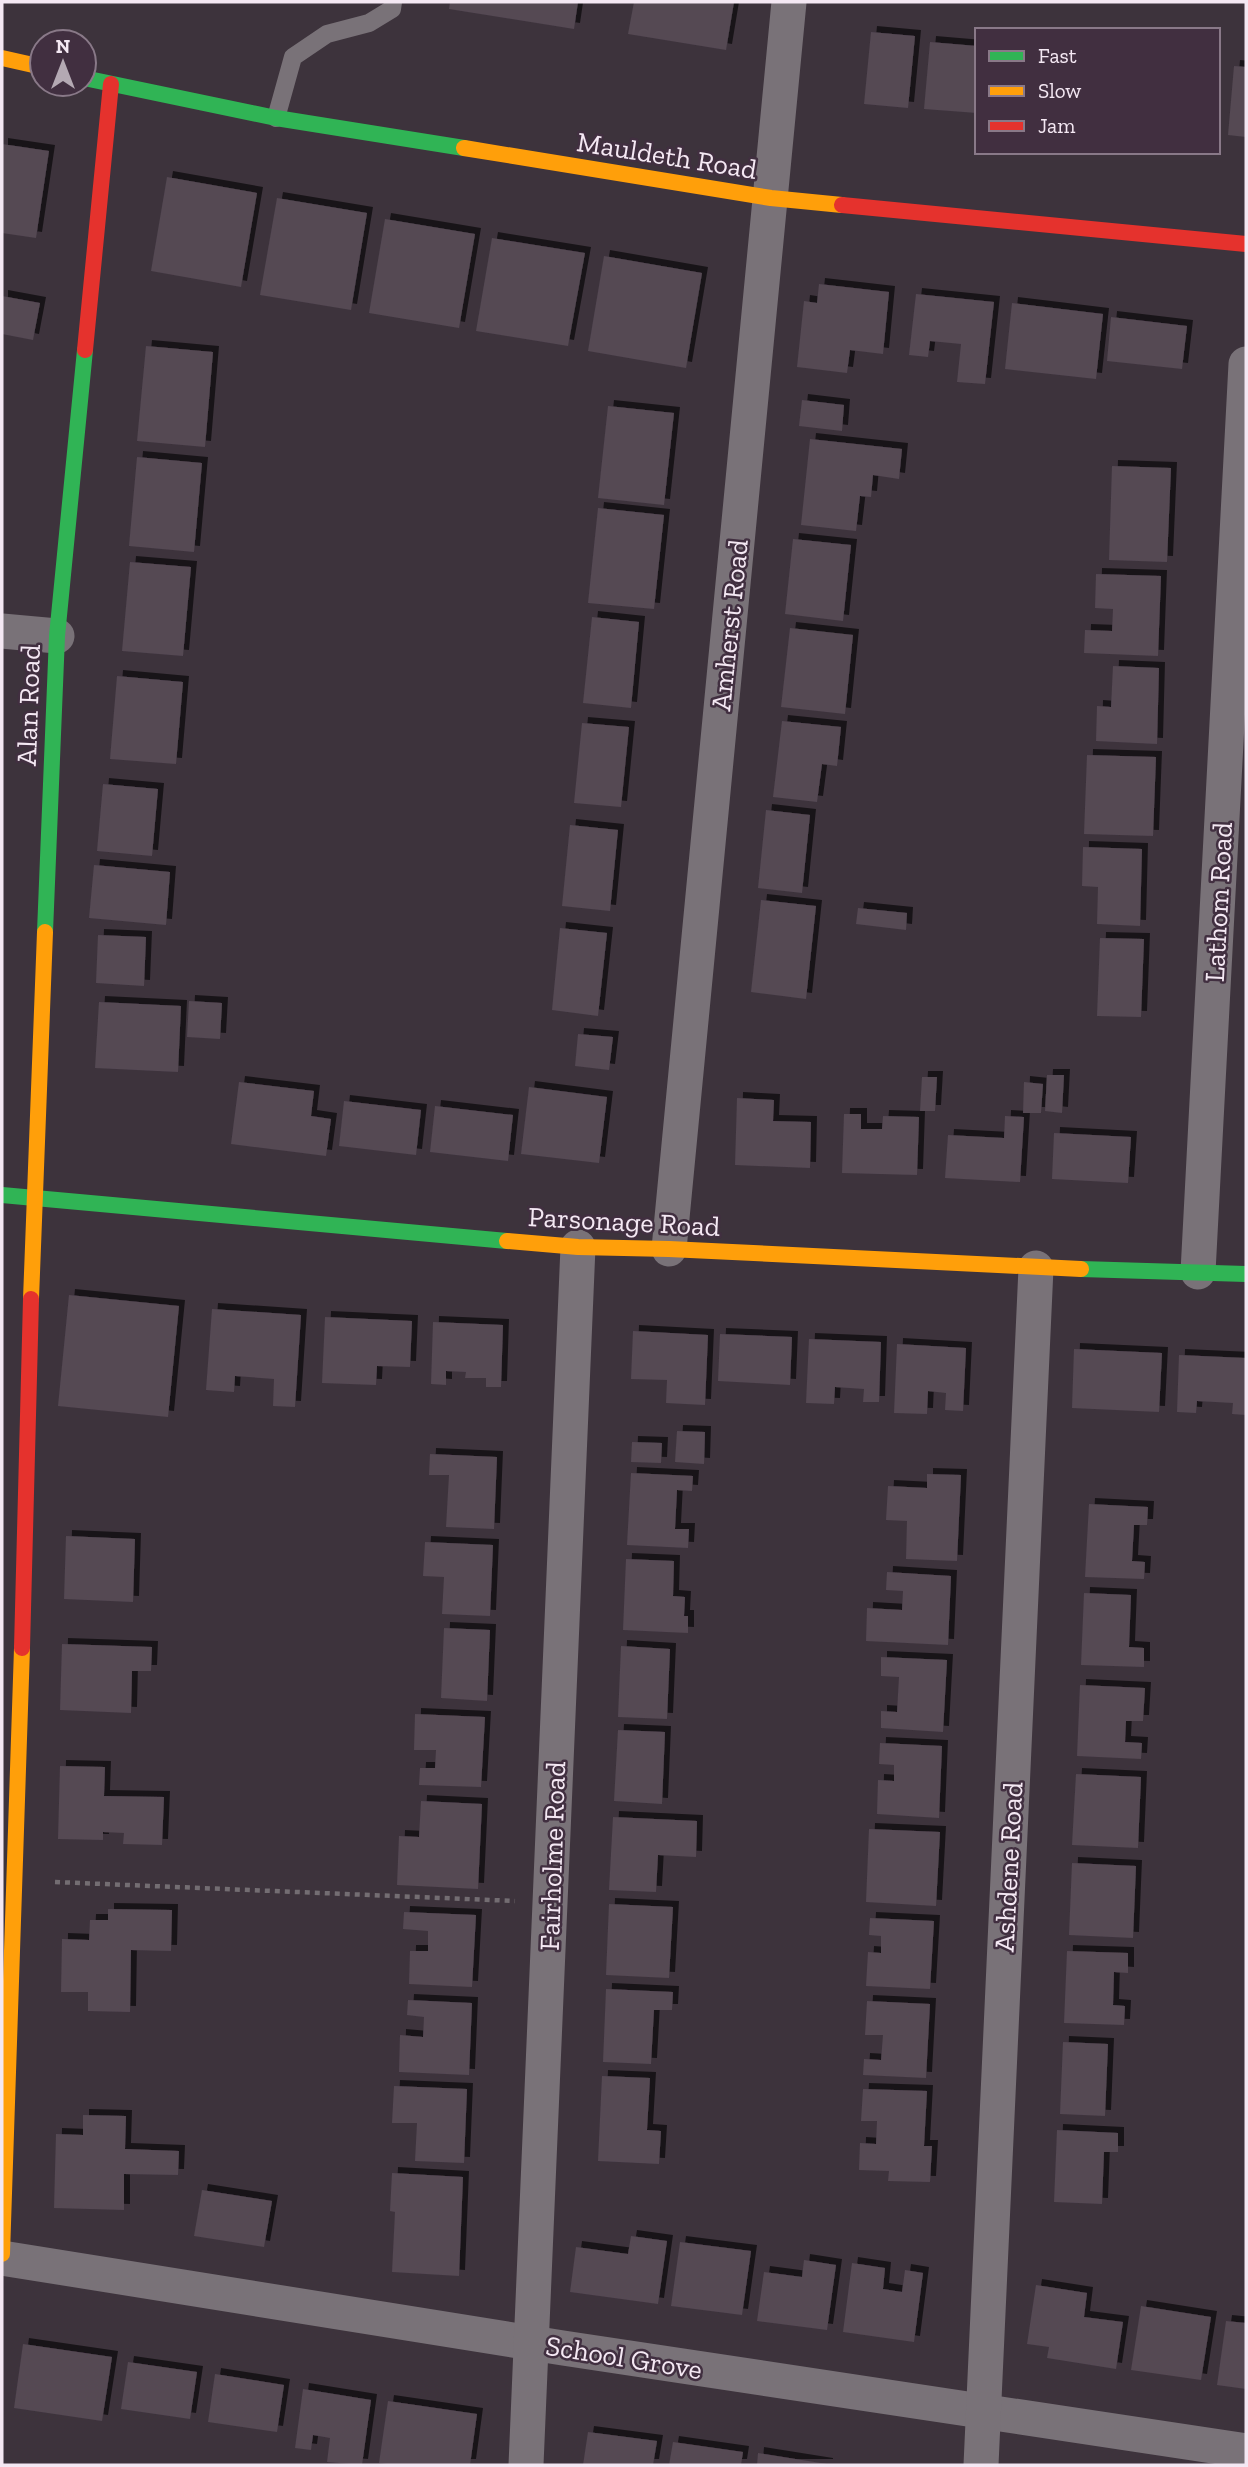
<svg xmlns="http://www.w3.org/2000/svg" width="1248" height="2467" font-family="'Zilla Slab',serif">
  <style>
    .building { fill: #544853; filter: url(#shadow) }
    .lines { fill: none; stroke-linecap: round; stroke-linejoin: round }
    .path { stroke: #736d72; stroke-width: 4.5; stroke-dasharray: 5 5; stroke-linecap: butt }
    .lane { stroke: #797278; stroke-width: 18 }
    .street { stroke: #797278; stroke-width: 35 }
    .fast { stroke: #30b455; stroke-width: 16 }
    .slow { stroke: #ff9f0a; stroke-width: 16 }
    .jam { stroke: #e5322d; stroke-width: 16 }
    .labels { text-anchor: middle; stroke-width: 5; stroke-linejoin: round; paint-order: stroke }
    .street-label { font-size: 28px; fill: #f4e8f3; stroke: #412f40 }
  </style>
  <defs>
    <filter id="shadow"><feDropShadow dx="6" dy="-6" stdDeviation="0" flood-color="#0009"/></filter>
  </defs>
  <rect width="100%" height="100%" fill="#3d333c"/>
  <g class="building">
    <path d="M450,2H578L574,29L449,9Z"/>
    <path d="M634,2H734L726,50L628,34Z"/>
    <path d="M871,32L915,36L908,108L864,104Z"/>
    <path d="M930,42L977,46V113L924,109Z"/>
    <path d="M1234,66L1246,67V137L1228,135Z"/>
    <path d="M2,144L49,151L36,238L2,233Z"/>
    <path d="M167,177L257,193L241,287L151,271Z"/>
    <path d="M277,198L367,213L351,310L260,295Z"/>
    <path d="M385,219L475,234L459,328L369,313Z"/>
    <path d="M492,238L585,253L568,346L476,331Z"/>
    <path d="M604,256L702,273L686,368L588,351Z"/>
    <path d="M819,284L889,292L883,354L850,350L847,373L797,367L804,301L817,303Z"/>
    <path d="M916,294L994,302L985,384L957,382L961,344L930,341L928,357L909,355Z"/>
    <path d="M2,296L40,303L33,340L2,334Z"/>
    <path d="M1012,303L1103,314L1096,379L1005,369Z"/>
    <path d="M1111,317L1187,326L1182,369L1107,361Z"/>
    <path d="M146,346L213,352L205,447L137,441Z"/>
    <path d="M802,400L844,405L842,431L799,426Z"/>
    <path d="M608,406L674,413L664,505L598,498Z"/>
    <path d="M810,439L902,449L899,479L873,475L871,497L860,496L856,531L801,525Z"/>
    <path d="M137,457L202,463L194,552L129,546Z"/>
    <path d="M1112,466L1171,468L1167,562L1109,560Z"/>
    <path d="M598,508L664,515L654,609L588,603Z"/>
    <path d="M793,539L851,545L843,621L785,614Z"/>
    <path d="M130,562L191,567L183,656L122,651Z"/>
    <path d="M1096,574L1161,576L1158,656L1084,653L1085,630L1112,631L1113,609L1095,608Z"/>
    <path d="M592,617L639,622L631,708L583,703Z"/>
    <path d="M790,628L853,635L845,714L781,707Z"/>
    <path d="M1113,666L1159,668L1157,744L1096,741L1097,706L1111,707Z"/>
    <path d="M117,676L183,682L176,764L110,759Z"/>
    <path d="M782,721L841,727L837,766L822,764L817,802L773,797Z"/>
    <path d="M582,723L629,727L621,807L574,803Z"/>
    <path d="M1087,755L1156,757L1153,836L1084,834Z"/>
    <path d="M103,784L158,789L152,856L97,851Z"/>
    <path d="M766,810L810,815L802,893L758,888Z"/>
    <path d="M570,825L618,830L610,911L562,906Z"/>
    <path d="M1083,847L1142,849L1140,926L1097,924L1098,887L1082,886Z"/>
    <path d="M94,865L170,872L166,925L89,918Z"/>
    <path d="M761,900L816,906L806,999L751,992Z"/>
    <path d="M858,908L907,913L906,930L856,924Z"/>
    <path d="M560,928L607,933L598,1016L552,1010Z"/>
    <path d="M98,935L146,937L144,986L96,983Z"/>
    <path d="M1100,938L1144,939L1141,1017L1097,1016Z"/>
    <path d="M189,1001L222,1003L220,1039L187,1037Z"/>
    <path d="M99,1002L181,1006L178,1072L95,1068Z"/>
    <path d="M578,1034L613,1037L609,1070L575,1066Z"/>
    <path d="M1047,1075H1064L1062,1113L1045,1111Z"/>
    <path d="M922,1077H937L935,1111H920Z"/>
    <path d="M239,1082L314,1091L311,1116L331,1119L326,1156L231,1144Z"/>
    <path d="M1024,1082L1043,1084L1041,1113H1023Z"/>
    <path d="M529,1087L607,1097L599,1163L521,1154Z"/>
    <path d="M737,1098L774,1100L773,1121L811,1122L810,1168L735,1165Z"/>
    <path d="M344,1101L421,1110L416,1155L339,1146Z"/>
    <path d="M435,1106L513,1115L508,1161L430,1152Z"/>
    <path d="M844,1114H861V1129H882L883,1116L919,1117L917,1175L842,1173Z"/>
    <path d="M1005,1116L1024,1117L1020,1182L945,1178L948,1135L1004,1138Z"/>
    <path d="M1054,1133L1131,1137L1128,1183L1052,1179Z"/>
    <path d="M69,1295L179,1306L168,1417L58,1406Z"/>
    <path d="M212,1309L301,1315L295,1407L273,1406L274,1379L235,1376L234,1392L206,1390Z"/>
    <path d="M325,1317L412,1321L410,1367L377,1366L376,1385L322,1383Z"/>
    <path d="M433,1322L503,1325L501,1387H486V1378H465L466,1372L446,1371V1385L431,1384Z"/>
    <path d="M633,1331L708,1335L705,1405L666,1403L667,1380L631,1379Z"/>
    <path d="M720,1334L792,1337L790,1385L718,1381Z"/>
    <path d="M809,1339L881,1342L879,1402H863L864,1389L835,1387L834,1404L806,1403Z"/>
    <path d="M897,1344L966,1348L963,1411L945,1410L946,1393L928,1391L927,1414L894,1413Z"/>
    <path d="M1074,1349L1162,1353L1159,1412L1072,1408Z"/>
    <path d="M1179,1355L1246,1358V1415L1232,1414L1233,1403L1197,1401L1196,1413L1177,1412Z"/>
    <path d="M677,1431L705,1432L704,1464L675,1462Z"/>
    <path d="M632,1442L662,1443L661,1463L631,1462Z"/>
    <path d="M430,1454L497,1457L494,1529L446,1527L449,1475H429Z"/>
    <path d="M631,1473L693,1476L692,1491L677,1490L675,1529H689L688,1548L627,1545Z"/>
    <path d="M927,1474L961,1475L957,1561L906,1559L907,1521L886,1520L888,1486L927,1488Z"/>
    <path d="M1089,1504L1148,1507L1147,1525H1134L1132,1561L1145,1562L1144,1579L1085,1577Z"/>
    <path d="M66,1536L135,1539L133,1602L64,1599Z"/>
    <path d="M425,1542L493,1545L490,1616L442,1614L444,1577L423,1576Z"/>
    <path d="M626,1559L674,1561L673,1596L685,1597L684,1616H688V1633L623,1630Z"/>
    <path d="M887,1572L951,1576L948,1645L866,1641L867,1608L902,1610L903,1591L886,1590Z"/>
    <path d="M1084,1593L1131,1595L1129,1647L1144,1648V1667L1081,1665Z"/>
    <path d="M444,1628L490,1630L487,1701L441,1698Z"/>
    <path d="M62,1644L152,1647L151,1671H132L131,1713L60,1710Z"/>
    <path d="M621,1646L670,1649L667,1719L618,1717Z"/>
    <path d="M881,1657L947,1660L943,1732L881,1728V1711L897,1712L899,1677L881,1676Z"/>
    <path d="M1080,1685L1145,1688L1143,1721H1126L1125,1742L1142,1743L1141,1759L1077,1756Z"/>
    <path d="M415,1714L485,1717L481,1787L419,1785L420,1768H435L436,1750H414Z"/>
    <path d="M618,1730L665,1732L662,1804L614,1801Z"/>
    <path d="M880,1743L942,1746L939,1818L877,1814L878,1780L894,1781V1765L879,1764Z"/>
    <path d="M60,1766L105,1767L104,1796L164,1797L162,1845L123,1844L124,1833L103,1832V1840L58,1839Z"/>
    <path d="M1076,1774L1141,1777L1138,1848L1072,1845Z"/>
    <path d="M421,1801L482,1804L478,1889L397,1885L399,1836L419,1837Z"/>
    <path d="M613,1817L697,1821L696,1857L658,1855L656,1892L609,1890Z"/>
    <path d="M869,1829L940,1832L936,1906L866,1902Z"/>
    <path d="M1072,1863L1136,1866L1133,1938L1069,1935Z"/>
    <path d="M609,1904L673,1907L669,1978L606,1975Z"/>
    <path d="M108,1909L172,1910L171,1951L131,1950L130,2012L88,2011V1992H61L62,1939L89,1940L90,1920H108Z"/>
    <path d="M404,1912L476,1915L472,1987L409,1984L410,1951H428V1931L403,1929Z"/>
    <path d="M870,1918L934,1921L930,1989L866,1986L868,1952L881,1953V1936L869,1935Z"/>
    <path d="M1067,1951L1128,1953V1973L1114,1972L1113,2005L1125,2006L1124,2025L1064,2023Z"/>
    <path d="M606,1989L673,1992L672,2010H654L651,2064L603,2062Z"/>
    <path d="M408,2000L472,2003L469,2075L399,2072L400,2035L423,2037L424,2017L407,2015Z"/>
    <path d="M867,2001L930,2004L926,2078L863,2075L864,2059L881,2060L883,2035H865Z"/>
    <path d="M1063,2042L1108,2044L1105,2116L1060,2114Z"/>
    <path d="M602,2076L650,2078L647,2130L661,2131L659,2164L598,2161Z"/>
    <path d="M394,2086L467,2089L464,2163L415,2161L417,2123H392Z"/>
    <path d="M863,2089L927,2091L924,2146H932L930,2182L888,2181L889,2171L859,2170L860,2143L876,2144L877,2121H861Z"/>
    <path d="M83,2115L126,2116L125,2149L179,2151L178,2175L124,2174V2210L54,2208L56,2134L83,2135Z"/>
    <path d="M1057,2130L1118,2133V2152H1104L1102,2204L1054,2202Z"/>
    <path d="M392,2173L463,2177L459,2276L392,2272L395,2212L390,2211Z"/>
    <path d="M202,2190L272,2201L264,2247L194,2236Z"/>
    <path d="M631,2236L667,2241L658,2304L570,2292L576,2247L628,2254Z"/>
    <path d="M680,2242L751,2251L742,2315L671,2306Z"/>
    <path d="M804,2260L836,2265L827,2330L757,2321L764,2272L802,2277Z"/>
    <path d="M852,2263L885,2268L883,2289L902,2292L905,2270L923,2273L914,2342L843,2332Z"/>
    <path d="M1036,2285L1087,2293L1084,2317L1123,2322L1116,2369L1047,2358L1049,2347L1027,2344Z"/>
    <path d="M1141,2306L1211,2317L1201,2380L1131,2370Z"/>
    <path d="M1226,2321L1246,2323V2389L1217,2385Z"/>
    <path d="M23,2344L112,2357L102,2421L14,2408Z"/>
    <path d="M128,2362L197,2372L190,2419L121,2409Z"/>
    <path d="M215,2374L284,2385L277,2432L208,2422Z"/>
    <path d="M303,2389L371,2400L362,2465L327,2462L330,2438L313,2435L311,2450L295,2448Z"/>
    <path d="M388,2401L477,2414L470,2465H394L379,2463Z"/>
    <path d="M588,2432L657,2441L653,2465H583Z"/>
    <path d="M673,2442L743,2452L741,2465H669Z"/>
    <path d="M758,2453L827,2464V2465H757Z"/>
  </g>
  <g class="lines">
    <path class="path" d="M55,1882L515,1901"/>
    <path class="lane" d="M276,118L293,57L327,34L369,23L392,9L393,2"/>
    <g class="street">
      <path d="M2,631L57,636"/>
      <path d="M669,1249L789,2"/>
      <path d="M1198,1272L1246,364"/>
      <path d="M2,2258L563,2348L1246,2451"/>
      <path d="M526,2465L578,1247"/>
      <path d="M981,2465L1036,1268"/>
    </g>
    <g class="fast">
      <path d="M84,78L276,118L464,148"/>
      <path d="M45,932L57,636L85,350"/>
      <path d="M2,1195L507,1241"/>
      <path d="M1081,1269L1246,1274"/>
    </g>
    <g class="slow">
      <path d="M2,58L42,67"/>
      <path d="M464,148L771,198L842,205"/>
      <path d="M507,1241L578,1247L669,1249L1081,1269"/>
      <path d="M31,1299L45,932"/>
      <path d="M2,2254L22,1648"/>
    </g>
    <g class="jam">
      <path d="M842,205L1246,244"/>
      <path d="M85,350L111,84"/>
      <path d="M22,1648L31,1299"/>
    </g>
  </g>
  <g class="labels">
    <g class="street-label">
      <text transform="translate(667 155) rotate(9)" y="10">Mauldeth Road</text>
      <text transform="translate(729 625) rotate(-84)" y="10">Amherst Road</text>
      <text transform="translate(28 705) rotate(-88)" y="10">Alan Road</text>
      <text transform="translate(1218 902) rotate(-87)" y="10">Lathom Road</text>
      <text transform="translate(624 1221) rotate(3)" y="10">Parsonage Road</text>
      <text transform="translate(552 1856) rotate(-88)" y="10">Fairholme Road</text>
      <text transform="translate(1008 1867) rotate(-87)" y="10">Ashdene Road</text>
      <text transform="translate(624 2357) rotate(9)" y="10">School Grove</text>
    </g>
  </g>
  <rect width="1248" height="2467" fill="none" stroke="#f4e8f3" stroke-width="7"/>
  <rect x="975" y="28" width="245" height="126" fill="#412f40" stroke="#897988" stroke-width="2"/>
  <rect x="989" y="51" width="35" height="10" fill="#30b455" stroke="#897988" stroke-width="2"/>
  <text x="1038" y="63" font-size="21" fill="#f4e8f3">Fast</text>
  <rect x="989" y="86" width="35" height="10" fill="#ff9f0a" stroke="#897988" stroke-width="2"/>
  <text x="1038" y="98" font-size="21" fill="#f4e8f3">Slow</text>
  <rect x="989" y="121" width="35" height="10" fill="#e5322d" stroke="#897988" stroke-width="2"/>
  <text x="1038" y="133" font-size="21" fill="#f4e8f3">Jam</text>
  <g transform="translate(63 63)"><circle r="33" fill="#412f40" stroke="#897988" stroke-width="2"/>
  <path d="M0-5L12 26L0 18L-12 26Z" fill="#b4a9b3"/>
  <text y="-10" font-size="19" font-weight="bold" text-anchor="middle" fill="#f4e8f3">N</text>
  </g>
</svg>
